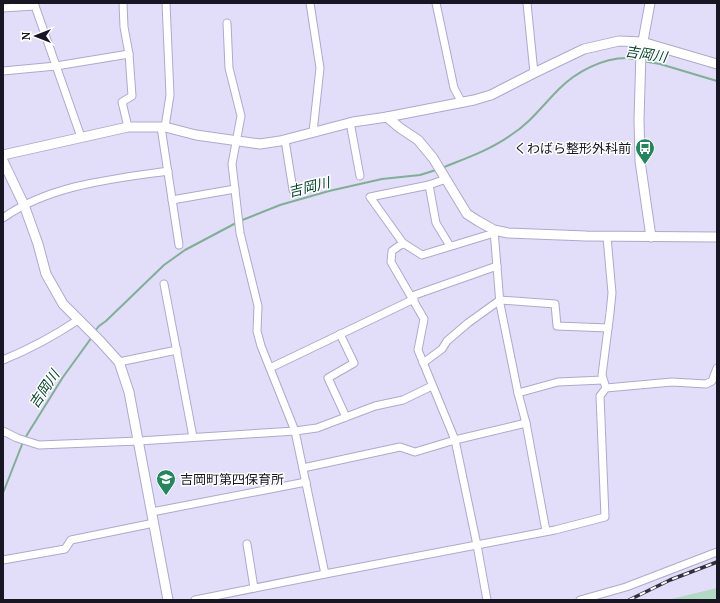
<svg xmlns="http://www.w3.org/2000/svg" width="720" height="603" font-family="'PT Serif','Noto Sans JP',serif">
  <style>
    .green { fill: #b3d9c4 }
    .lines { fill: none; stroke-linecap: round; stroke-linejoin: round }
    .stream { stroke: #81ae96; stroke-width: 2 }
    .minor-casing { stroke: #aea9ca; stroke-width: 9 }
    .tertiary-casing { stroke: #aea9ca; stroke-width: 11 }
    .minor { stroke: #fff; stroke-width: 7 }
    .tertiary { stroke: #fff; stroke-width: 9 }
    .rail-casing { stroke: #32303e; stroke-width: 3.5 }
    .rail { stroke: #fff; stroke-width: 2; stroke-dasharray: 6; stroke-linecap: butt }
    .labels { text-anchor: middle; stroke-width: 3; stroke-linejoin: round; paint-order: stroke }
    .poi-label { font-size: 13px; fill: #181622; stroke: #fff; text-anchor: end }
    .water-label { font-size: 14px; font-style: italic; fill: #08442c; stroke: #fff }
  </style>
  <rect width="100%" height="100%" fill="#e2defa"/>
  <path class="green" d="M717,588V600H667Z"/>
  <g class="lines">
    <g class="stream">
      <path d="M643,61L660,64L717,81"/>
      <path d="M442,168C466,158 490,150 511,135C530,123 543,105 559,89C576,72 602,58 627,58C630,58 635,60 639,60"/>
      <path d="M240,221L280,205L329,191L382,179L420,175L436,170"/>
      <path d="M95,331L99,326L106,321L164,265L185,250L236,223"/>
      <path d="M25,438L63,377L92,337"/>
      <path d="M3,493L23,442"/>
    </g>
    <g class="minor-casing">
      <g id="minor">
        <path d="M34,3L81,137"/>
        <path d="M123,3L124,27L129,54L132,96L122,102L128,127"/>
        <path d="M310,3L320,68L313,132"/>
        <path d="M436,3L454,88L462,103"/>
        <path d="M527,3L534,73"/>
        <path d="M3,8L35,6"/>
        <path d="M227,23L229,68L241,116L232,164L240,233L258,306L257,331L261,346L295,431L325,574"/>
        <path d="M3,71L56,66L129,54"/>
        <path d="M350,122L360,176"/>
        <path d="M161,127L179,245"/>
        <path d="M165,127L170,95L166,3"/>
        <path d="M285,140L293,190"/>
        <path d="M429,185L436,223L450,246"/>
        <path d="M172,200L235,189"/>
        <path d="M3,218C50,185 112,179 168,171"/>
        <path d="M494,230L500,304L518,393L526,423L546,531"/>
        <path d="M403,243L370,197L429,185L446,179"/>
        <path d="M164,284L193,437"/>
        <path d="M412,296L497,266"/>
        <path d="M340,334L354,363L328,378L346,417"/>
        <path d="M3,360C30,349 54,336 78,320"/>
        <path d="M119,362L177,350"/>
        <path d="M423,363L442,349L447,341L468,323L500,300L555,304L557,326L608,328"/>
        <path d="M270,368L414,299"/>
        <path d="M606,388L602,375L610,313L612,293L607,237"/>
        <path d="M518,393L558,382L603,380"/>
        <path d="M3,431L17,438L39,445L139,441L295,431L317,428L375,406L403,400L432,386"/>
        <path d="M303,468L400,447L415,452L455,440L526,423"/>
        <path d="M152,512L306,482"/>
        <path d="M247,544L254,588"/>
        <path d="M3,560L65,549L71,540L154,523"/>
        <path d="M195,600L325,574L555,530L605,517L600,396L606,388L672,382L706,384L712,381L717,368"/>
        <path d="M487,600L477,545L455,440L418,350L424,319L391,262L392,251L403,243L422,255L491,234L494,230"/>
        <path d="M580,600L626,587L717,552"/>
      </g>
    </g>
    <g class="tertiary-casing">
      <g id="tertiary">
        <path d="M650,3L641,52L639,120L640,161L651,237"/>
        <path d="M387,117L400,128L418,140L433,158L467,214L478,221L494,230L508,233L586,236L717,237"/>
        <path d="M3,155L128,127H165L196,135L260,144L280,141L353,122L387,117L474,100L491,95L534,73L584,49L619,41L642,42L717,64"/>
        <path d="M3,161L24,205L38,244L46,274L63,304L100,341L119,362L129,392L168,600"/>
      </g>
    </g>
    <use href="#minor" class="minor"/>
    <use href="#tertiary" class="tertiary"/>
    <g class="rail-casing">
      <path id="rail" d="M629,600L670,580L717,562"/>
    </g>
    <use href="#rail" class="rail"/>
  </g>
  <defs>
    <g id="bus-pin" transform="scale(1)"><path d="M0 17L-7.5 6A9.5 9.5 0 1 1 7.5 6Z" fill="#25855d" stroke="#fff"/><path d="M-5-6H5V4H4V6H2V4H-2V6H-4V4H-5ZM-3.5-4V0h7V-4ZM-3.5 1.2v1.5H-2V1.2ZM2 1.2v1.5H3.5V1.2Z" fill="#fff"/></g>
    <g id="school-pin" transform="scale(1)"><path d="M0 17L-7.5 6A9.5 9.5 0 1 1 7.5 6Z" fill="#25855d" stroke="#fff"/><path d="M0-5L7-2L0 1L-7-2ZM-4 1L0 2.5L4 1V4Q0 6-4 4Z" fill="#fff"/></g>
  </defs>
  <g fill-rule="evenodd">
    <use href="#bus-pin" x="645" y="148"/>
    <use href="#school-pin" x="166" y="479"/>
  </g>
  <g class="labels">
    <g class="poi-label">
      <text x="631" y="153">くわばら整形外科前</text>
      <text x="180" y="484" text-anchor="start">吉岡町第四保育所</text>
    </g>
    <g class="water-label">
      <text transform="translate(646 54) rotate(9)" y="5">吉岡川</text>
      <text transform="translate(309 187) rotate(-14)" y="5">吉岡川</text>
      <text transform="translate(44 389) rotate(-56)" y="5">吉岡川</text>
    </g>
  </g>
  <rect width="720" height="603" fill="none" stroke="#181622" stroke-width="8"/>
  <g transform="translate(36 36) rotate(270)" stroke="#ffffff" stroke-width="3" paint-order="stroke">
  <path d="M0-3L7 15L0 10L-7 15Z" fill="#181622"/>
  <text y="-6" font-size="11" font-weight="bold" text-anchor="middle" fill="#181622">N</text>
  </g>
</svg>
